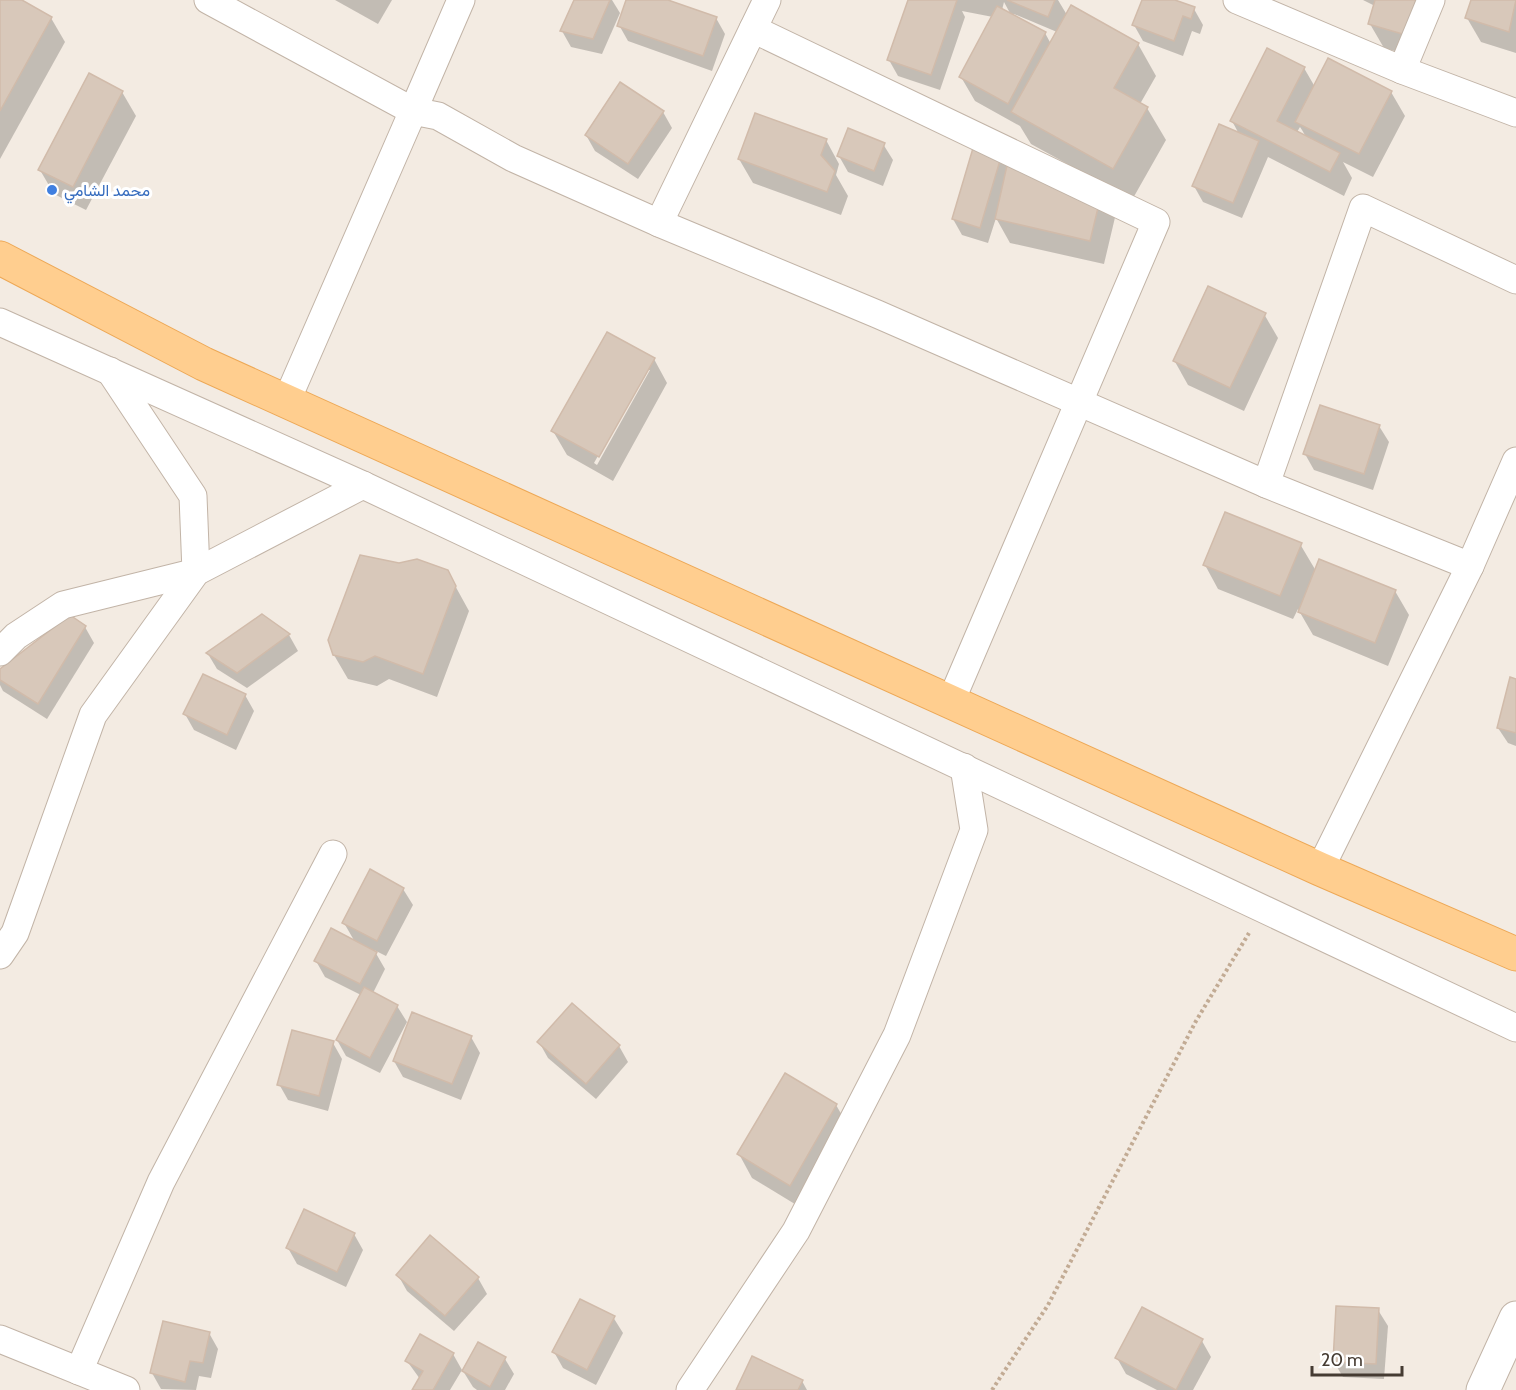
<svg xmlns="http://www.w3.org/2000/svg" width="1516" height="1390" font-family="Cabin,Vazirmatn,sans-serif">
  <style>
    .shadow { fill: #0003; fill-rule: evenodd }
    .building { fill: #d8c8ba; stroke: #d1bbaa; stroke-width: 1.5 }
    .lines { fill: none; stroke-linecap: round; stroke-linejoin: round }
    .minor-casing { stroke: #c2b4a7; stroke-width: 29 }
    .tertiary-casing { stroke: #c2b4a7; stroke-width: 35 }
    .primary-casing { stroke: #eda856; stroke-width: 35 }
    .path { stroke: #c2ab94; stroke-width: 4; stroke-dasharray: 3 3; stroke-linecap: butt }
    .minor { stroke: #fff; stroke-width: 27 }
    .tertiary { stroke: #fff; stroke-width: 33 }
    .primary { stroke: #ffce8f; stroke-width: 33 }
    .shop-dot { fill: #3f7fe0; stroke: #fff; stroke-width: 2 }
    .labels { text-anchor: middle; stroke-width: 6; stroke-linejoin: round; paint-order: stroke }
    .shop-label { font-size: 16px; fill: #366cbe; stroke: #fff; text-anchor: start }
  </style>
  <rect width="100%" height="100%" fill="#f3ebe2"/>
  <g class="shadow">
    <path d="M0,0H19L51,18L65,42L0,159Z"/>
    <path d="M335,0H392L378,24Z"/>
    <path d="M576,0H612L620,13L602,54L571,47L562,31Z"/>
    <path d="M628,0H663L716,18L725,34L712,71L628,41L619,25Z"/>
    <path d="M910,0H1058L1067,15L1138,44L1156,76L1140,104L1147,108L1166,140L1132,200L1117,209L1104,264L1010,243L996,218L988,243L962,235L953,219L977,140L1102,183L1031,144L1020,126L975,101L961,77L993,17L962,11L965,17L940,90L898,76L889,60ZM1004,2L1011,15L1002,10ZM1014,14L1057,32L1051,44L1045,33L1013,16Z"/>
    <path d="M1143,0H1171L1194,9L1203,25L1200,34L1192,31L1183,56L1143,41L1134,25Z"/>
    <path d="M1363,0H1436L1420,58L1384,48L1370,24L1375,6Z"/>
    <path d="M1472,0H1516V53L1481,42L1467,18Z"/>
    <path d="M1304,68L1315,87L1391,92L1405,116L1373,177L1343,162L1352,178L1344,196L1268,157L1242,218L1203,202L1194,186L1239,134L1232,121ZM1300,127L1302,130L1306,137L1297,132Z"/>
    <path d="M122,92L136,116L86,210L54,194L40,170Z"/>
    <path d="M663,112L672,128L638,179L595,151L586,135Z"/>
    <path d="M826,140L839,164L836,175L848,196L841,215L753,183L739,159Z"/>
    <path d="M883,144L893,160L883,186L848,172L839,156Z"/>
    <path d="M1264,314L1278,338L1244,411L1188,385L1174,360Z"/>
    <path d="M654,359L667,383L613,481L567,455L553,431ZM646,370H650L597,465L594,463Z"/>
    <path d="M1379,426L1389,442L1373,490L1314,470L1305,454Z"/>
    <path d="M1300,544L1316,571L1395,591L1409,615L1388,666L1313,635L1298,609L1293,619L1218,589L1205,565Z"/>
    <path d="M399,564L447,571L469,611L437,697L389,679L377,686L348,679L334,655Z"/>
    <path d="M262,616L289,635L298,651L247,688L217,669L208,654Z"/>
    <path d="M85,627L94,643L47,719L3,691L0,685V671Z"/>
    <path d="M1516,680V746L1508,743L1498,728Z"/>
    <path d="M245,695L254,711L236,750L194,730L185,714Z"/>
    <path d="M403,889L413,905L386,956L374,950L385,969L373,993L397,1006L407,1022L380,1073L346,1056L337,1040L361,995L325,977L316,961L355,942L344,923Z"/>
    <path d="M471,1037L480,1053L461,1100L403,1077L394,1061Z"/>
    <path d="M539,1042L619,1046L628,1062L596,1099L548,1058Z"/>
    <path d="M333,1043L342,1059L328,1111L288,1100L279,1084Z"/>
    <path d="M785,1075L836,1105L850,1129L803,1209L752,1178L739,1154Z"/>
    <path d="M354,1234L363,1250L346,1287L297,1264L288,1248Z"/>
    <path d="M398,1275L478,1278L487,1294L454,1331L407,1291Z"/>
    <path d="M1378,1310L1388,1326L1384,1379L1343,1377L1334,1362Z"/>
    <path d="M613,1317L623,1333L596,1385L563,1368L554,1352Z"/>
    <path d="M209,1333L218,1349L211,1378L199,1376L196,1390L161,1389L152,1373Z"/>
    <path d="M1202,1341L1211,1357L1193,1390H1157L1126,1374L1117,1358Z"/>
    <path d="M453,1354L462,1370L450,1390H414L420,1379L407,1361Z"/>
    <path d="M505,1359L514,1374L505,1390H477L473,1387L463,1371Z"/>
    <path d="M802,1381L807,1390H738Z"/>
  </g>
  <g class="building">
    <path d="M0,0H22L52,17L0,111Z"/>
    <path d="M574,0H610L593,39L560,31Z"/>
    <path d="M626,0H668L717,17L703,56L617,26Z"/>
    <path d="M908,0H957L931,75L887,60Z"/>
    <path d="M1007,0H1055L1048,17Z"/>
    <path d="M1142,0H1175L1195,7L1191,19L1183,16L1174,41L1132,25Z"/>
    <path d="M1375,0H1416L1406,35L1368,24Z"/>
    <path d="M1471,0H1516L1509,32L1465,18Z"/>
    <path d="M1071,5L1139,43L1114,88L1148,107L1113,169L1011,112Z"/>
    <path d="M997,6L1046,32L1008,104L959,77Z"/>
    <path d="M1267,48L1305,67L1277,121L1340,153L1330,172L1230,121Z"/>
    <path d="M1328,58L1392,91L1359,154L1295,122Z"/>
    <path d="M89,73L123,91L73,187L38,170Z"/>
    <path d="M620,82L664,111L628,164L585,135Z"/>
    <path d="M755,113L827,139L821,155L835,171L827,192L738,159Z"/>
    <path d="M1219,124L1259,141L1233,203L1192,186Z"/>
    <path d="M848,128L885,143L874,171L837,156Z"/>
    <path d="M976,138L1004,147L980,228L952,219Z"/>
    <path d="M1008,161L1104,183L1090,241L995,219Z"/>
    <path d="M1208,286L1266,313L1230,388L1173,361Z"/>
    <path d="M607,332L655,358L599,457L551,431Z"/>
    <path d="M1320,405L1380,425L1364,474L1303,454Z"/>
    <path d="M1225,512L1302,543L1280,596L1203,565Z"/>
    <path d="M360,555L399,563L417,559L448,570L456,586L423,674L375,656L363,662L333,655L328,640Z"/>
    <path d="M1319,559L1396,590L1375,643L1298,612Z"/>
    <path d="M262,614L290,634L237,673L206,653Z"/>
    <path d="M70,615L86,626L38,704L0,680V669Z"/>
    <path d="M203,674L246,694L227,735L183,714Z"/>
    <path d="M1510,677L1516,679V733L1497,728Z"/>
    <path d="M370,869L404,888L377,941L342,923Z"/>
    <path d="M331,928L377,952L360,984L314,961Z"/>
    <path d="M364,987L398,1005L370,1058L336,1040Z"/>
    <path d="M572,1003L620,1045L586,1084L537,1042Z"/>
    <path d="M412,1012L472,1036L452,1084L393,1061Z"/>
    <path d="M292,1030L334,1041L319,1096L277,1085Z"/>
    <path d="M785,1073L837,1104L790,1186L737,1154Z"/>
    <path d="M304,1209L355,1233L337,1272L286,1248Z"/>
    <path d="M430,1235L479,1277L445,1316L396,1275Z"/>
    <path d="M580,1299L615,1316L587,1370L552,1352Z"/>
    <path d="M1336,1306L1379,1308L1376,1364L1333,1362Z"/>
    <path d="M1142,1307L1203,1339L1176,1390L1115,1358Z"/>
    <path d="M163,1321L210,1332L203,1363L190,1361L185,1382L150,1373Z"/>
    <path d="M420,1334L454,1353L433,1390H412L423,1371L405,1361Z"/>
    <path d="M478,1342L506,1357L490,1387L462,1371Z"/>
    <path d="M752,1356L803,1380L798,1390H736Z"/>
  </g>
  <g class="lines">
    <g class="minor-casing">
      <g id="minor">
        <path d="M208,0L413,111L461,0"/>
        <path d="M1237,0L1402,70L1431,0"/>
        <path d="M753,29L1156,222L951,701"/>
        <path d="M1402,70L1516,113"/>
        <path d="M659,223L877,314L1266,484"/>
        <path d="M0,322L363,485L1516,1028"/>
        <path d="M287,400L413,111L438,116L513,158L659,223L767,0"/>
        <path d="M1470,566L1266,484L1363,208L1516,280"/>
        <path d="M0,652L16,636L63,605L196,572L193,496L110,371"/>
        <path d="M1320,869L1470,566L1516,461"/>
        <path d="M0,955L15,933L93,715L196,572L363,485"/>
        <path d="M0,1339L126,1390"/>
        <path d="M79,1371L161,1182L333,854"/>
        <path d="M690,1390L796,1231L897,1035L974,830L964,767"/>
      </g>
    </g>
    <g class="tertiary-casing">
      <path id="tertiary" d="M1483,1390L1516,1318"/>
    </g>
    <g class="primary-casing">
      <path id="primary" d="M0,258L204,364L1320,869L1516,954"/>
    </g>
    <path class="path" d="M992,1390L1048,1305L1196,1021L1249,933"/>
    <use href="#minor" class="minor"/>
    <use href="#tertiary" class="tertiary"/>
    <use href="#primary" class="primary"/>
  </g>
  <circle class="shop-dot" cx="52" cy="190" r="6"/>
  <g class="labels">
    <g class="shop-label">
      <text x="64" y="196">محمد الشامي</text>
    </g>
  </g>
  <path d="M1312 1366v9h90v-9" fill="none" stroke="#453b32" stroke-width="3"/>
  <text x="1321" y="1366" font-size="18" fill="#453b32" stroke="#ffffff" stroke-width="4.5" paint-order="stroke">20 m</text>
</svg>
